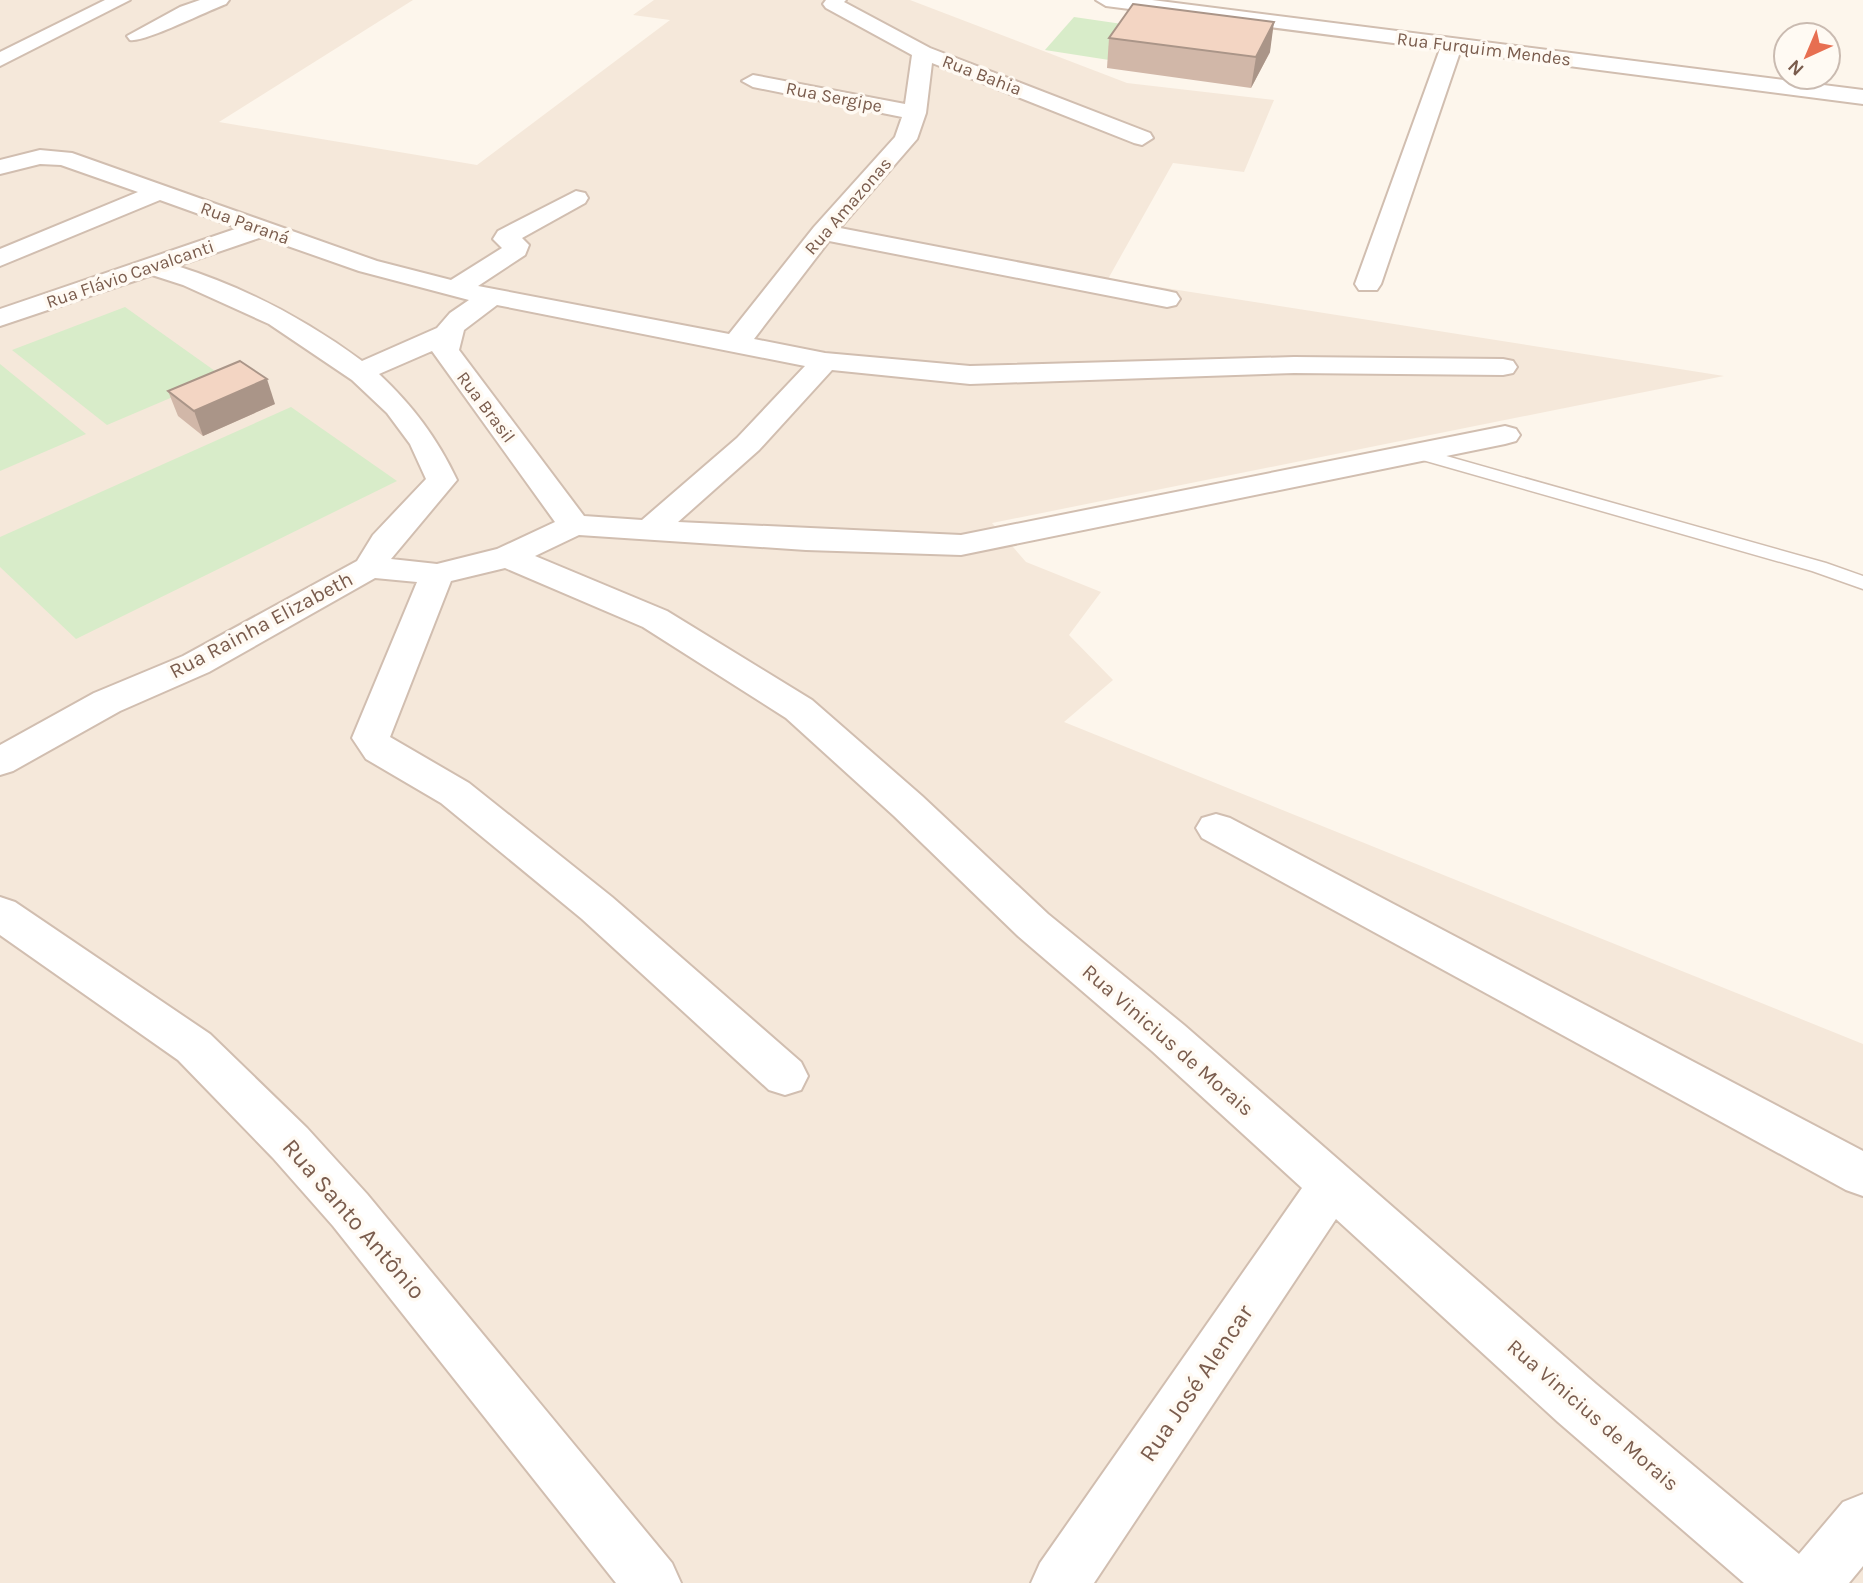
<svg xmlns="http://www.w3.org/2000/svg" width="1863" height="1583" font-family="Karla,sans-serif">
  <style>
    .residential { fill: #f5e8da }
    .green { fill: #d8ecc9 }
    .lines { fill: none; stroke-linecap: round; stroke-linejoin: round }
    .lane-casing { stroke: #d1beb0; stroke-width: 3 }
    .street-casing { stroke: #d1beb0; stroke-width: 4 }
    .lane { fill: #fff; fill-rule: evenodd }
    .street { fill: #fff; fill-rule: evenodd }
    .wall { fill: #d1b7a8 }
    .shaded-wall { fill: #aa9588 }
    .building { fill: #f3d5c3; stroke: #aa9588; stroke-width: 2 }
    .labels { text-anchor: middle; stroke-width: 7; stroke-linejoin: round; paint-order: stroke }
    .far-street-label { font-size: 18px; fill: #7a5c4d; stroke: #fffaf3 }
    .street-label { font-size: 21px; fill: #7a5c4d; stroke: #fffaf3 }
    .near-street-label { font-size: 24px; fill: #7a5c4d; stroke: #fffaf3 }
  </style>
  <rect width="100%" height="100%" fill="#fdf6ec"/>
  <path class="residential" d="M0,0H413L219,122L477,165L670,20L633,15L654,0H910L1127,83L1274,100L1244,172L1173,163L1108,279L1724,376L992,523L1026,562L1101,592L1069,635L1113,680L1064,722L1863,1044V1583H0Z"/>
  <g class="green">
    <path d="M1074,17L1136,26L1109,60L1045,50Z"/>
    <path d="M125,307L222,376L107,425L12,350Z"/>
    <path d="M0,364L86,434L0,471Z"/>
    <path d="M291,407L397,481L76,639L0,567V537Z"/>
  </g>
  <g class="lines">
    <g class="lane-casing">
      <path id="lane" d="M1418,448L1826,563L1863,576V589L1812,571L1412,457L1409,453Z"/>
    </g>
    <g class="street-casing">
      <g id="street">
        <path d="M105,0H130L0,66V52Z"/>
        <path d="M200,0H229L226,4C207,11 143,43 130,40L127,36L180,7Z"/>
        <path d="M826,0H846L844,2L930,48L1150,133L1153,138L1142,145L1134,143L932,63L926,113L917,139L840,228L1167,291L1176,293L1180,299L1176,305L1167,307L829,241L754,339L825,353L970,366L1294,357L1503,359L1513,361L1517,367L1513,373L1503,375L1294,373L970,384L832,370L759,450L678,522L961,535L1505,426L1516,429L1520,435L1516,441L1505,444L961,555L806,550L579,535L535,556L667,611L812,700L922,796L1048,914L1184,1025L1596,1384L1799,1554L1843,1502L1863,1494V1566L1849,1583H1744L1558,1422L1336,1219L1094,1583H1031L1040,1563L1302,1188L1152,1051L1018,936L894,816L786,718L643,627L505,568L451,581L390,737L469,783L612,897L801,1062L808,1076L801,1090L785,1095L769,1090L582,919L441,803L366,759L352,738L417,582L375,578L209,672L120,711L13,771L0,775V745L94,693L183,656L357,561L373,535L426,479L410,444L387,413L352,380L269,324L183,285L152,275L0,326V309L238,228L160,200L0,266V249L138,192L61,165L40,164L0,174V160L40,150L72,153L377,261L451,280L502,248L493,239L498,231L576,191L585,193L588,198L585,203L522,238L529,245L525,255L478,286L729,334L814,227L895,137L902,117L753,87L742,81L753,75L905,104L912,55L826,8L823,4ZM262,237L359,271L469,300L450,313L437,328L362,361C305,319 244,287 177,266ZM497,305L805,366L737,438L642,520L584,516L459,350L464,330ZM432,351L555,522L497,549L437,564L391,559L457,480C437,438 413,406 379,374Z"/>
        <path d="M1096,0H1152L1863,90V104L1460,52L1381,284L1377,290H1359L1355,284L1440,49L1106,6Z"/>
        <path d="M1216,814L1230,818L1863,1151V1196L1846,1190L1202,838L1196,828L1202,818Z"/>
        <path d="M0,897L15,902L210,1034L307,1128L367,1194L672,1563L681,1583H616L333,1226L273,1158L178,1060L0,935Z"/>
      </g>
    </g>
    <use href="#lane" class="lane"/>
    <use href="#street" class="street"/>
  </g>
  <g class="wall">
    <path d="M1109,38L1270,52L1251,88L1107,68Z"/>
    <path d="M168,391L275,404L203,436L178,416Z"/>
  </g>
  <g class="shaded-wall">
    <path d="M1274,22L1270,52L1251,88L1256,57Z"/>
    <path d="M267,379L275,404L203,436L194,411Z"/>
  </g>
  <g class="building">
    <path d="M1133,4L1274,22L1256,57L1109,38Z"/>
    <path d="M240,361L267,379L194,411L168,391Z"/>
  </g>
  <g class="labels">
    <g class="far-street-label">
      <text transform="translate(1484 49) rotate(7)" y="6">Rua Furquim Mendes</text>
      <text transform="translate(982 75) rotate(21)" y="6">Rua Bahia</text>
      <text transform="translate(834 97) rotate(11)" y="6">Rua Sergipe</text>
      <text transform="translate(848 206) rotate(-49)" y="6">Rua Amazonas</text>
      <text transform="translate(245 223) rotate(20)" y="6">Rua Paraná</text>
      <text transform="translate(130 274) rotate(-19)" y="6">Rua Flávio Cavalcanti</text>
      <text transform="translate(486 407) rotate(53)" y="6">Rua Brasil</text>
    </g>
    <g class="street-label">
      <text transform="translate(261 625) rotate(-28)" y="7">Rua Rainha Elizabeth</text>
      <text transform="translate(1168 1040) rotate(41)" y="7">Rua Vinicius de Morais</text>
      <text transform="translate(1593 1415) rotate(41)" y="7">Rua Vinicius de Morais</text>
    </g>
    <g class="near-street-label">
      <text transform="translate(354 1219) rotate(49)" y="8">Rua Santo Antônio</text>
      <text transform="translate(1196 1383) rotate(-56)" y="8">Rua José Alencar</text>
    </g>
  </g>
  <g transform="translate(1807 56) rotate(224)"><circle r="33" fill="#fffaf3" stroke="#cabbb1" stroke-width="2"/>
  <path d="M0-5L12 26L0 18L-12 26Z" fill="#e76f51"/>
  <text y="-10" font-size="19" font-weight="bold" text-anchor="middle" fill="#7a5c4d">N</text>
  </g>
</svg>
